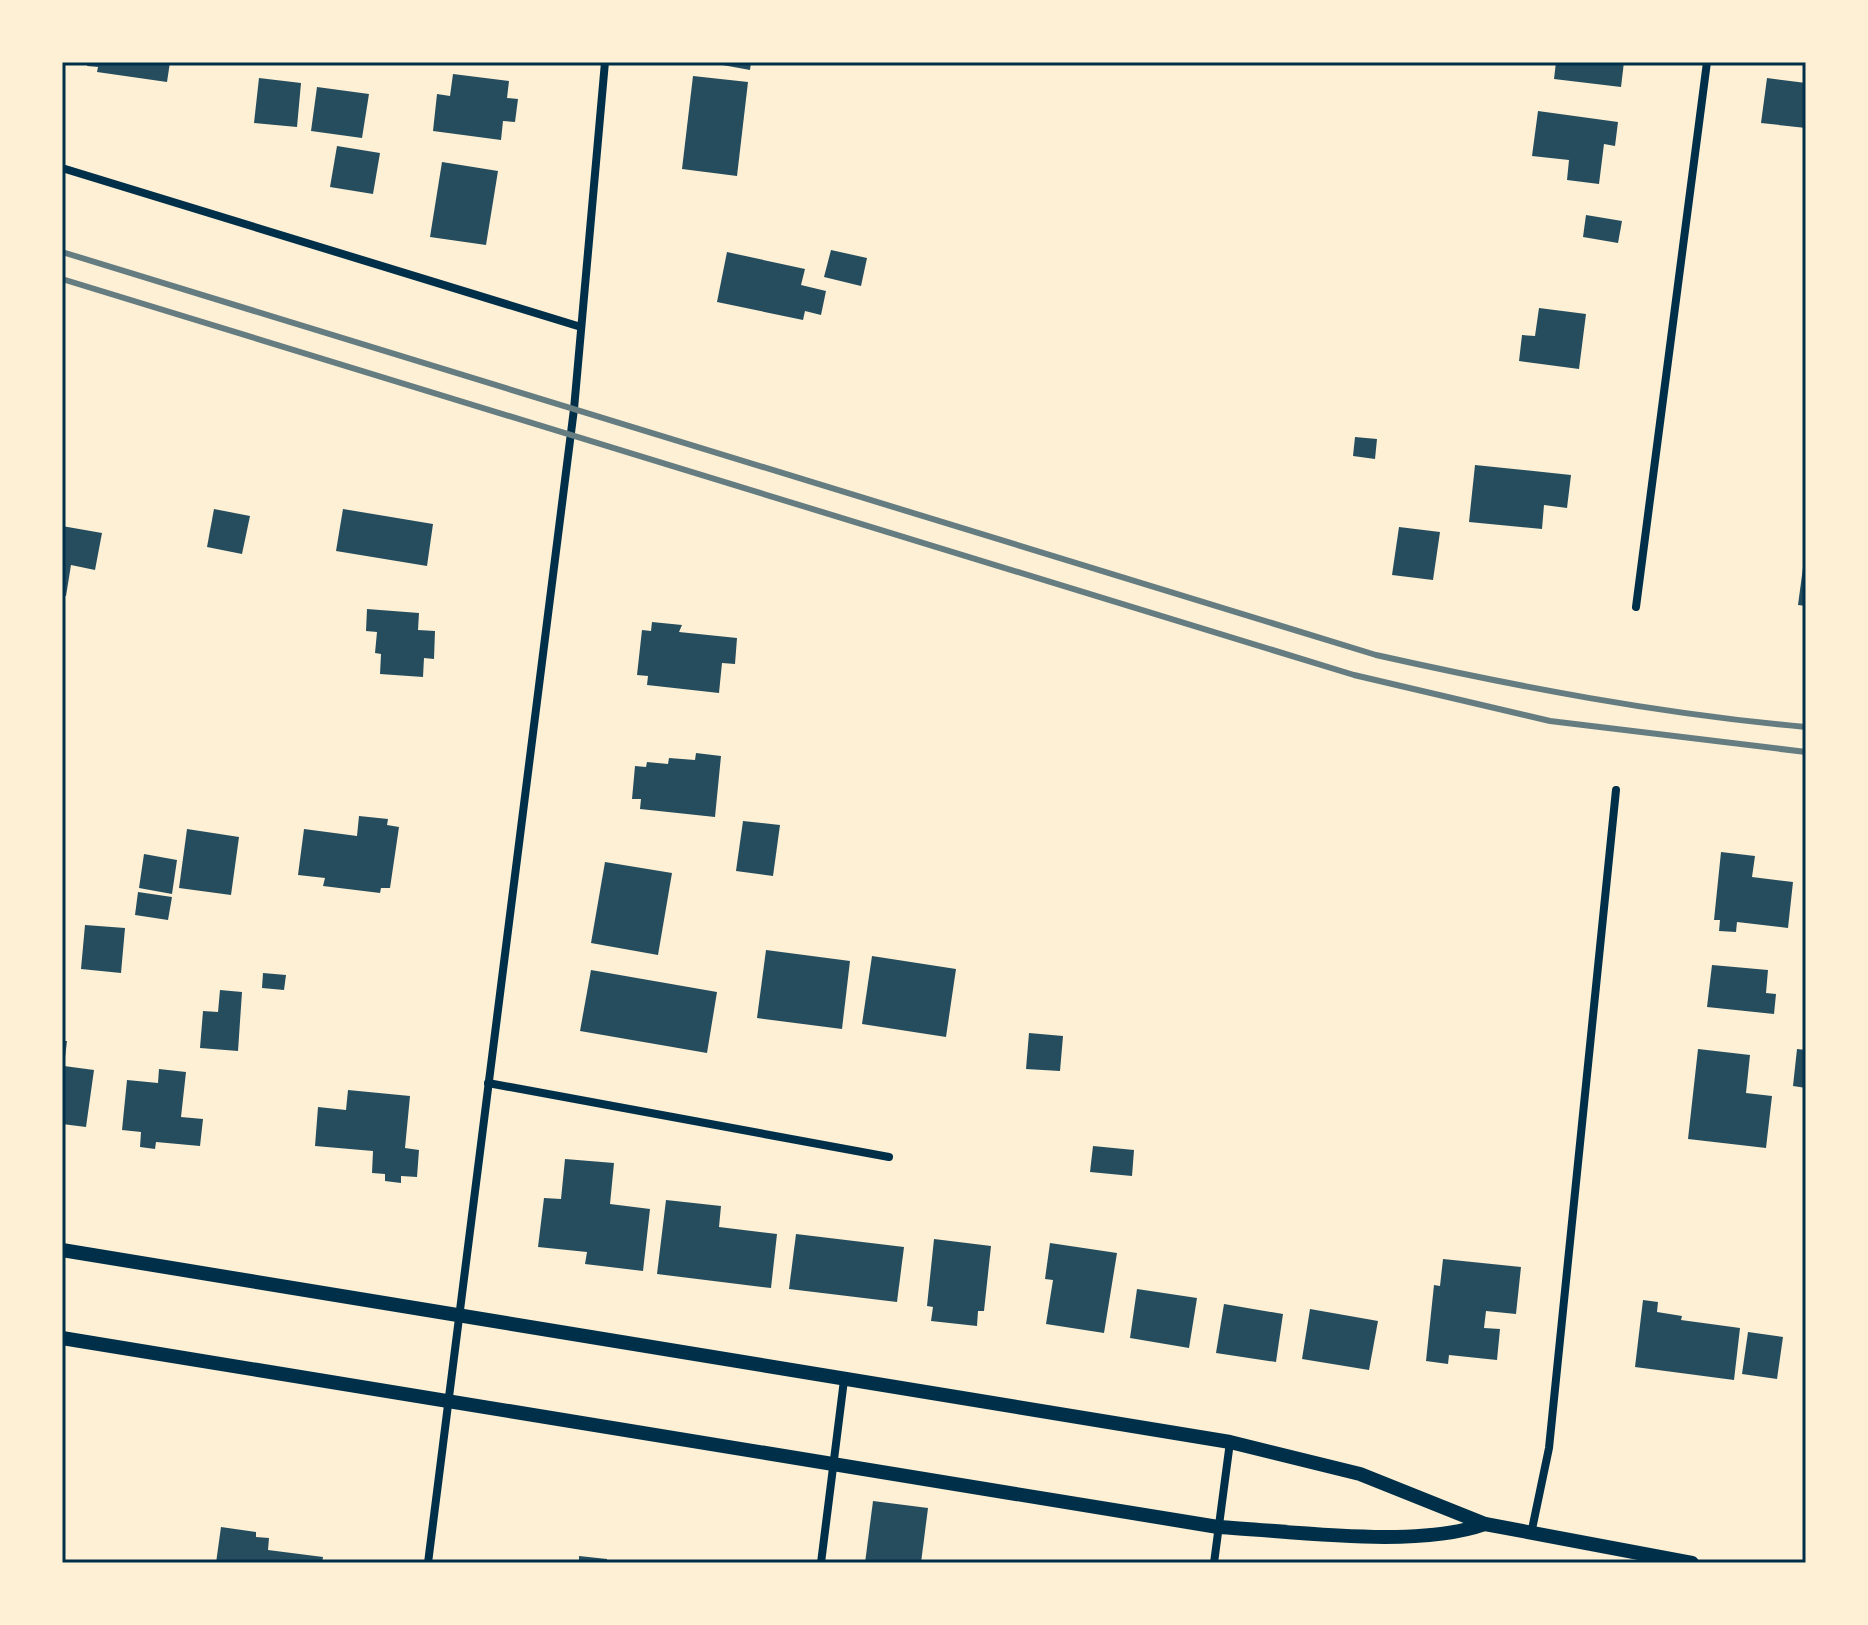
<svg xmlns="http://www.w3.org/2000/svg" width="1868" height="1625" font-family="Signika,sans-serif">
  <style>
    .building { fill: #264d5e }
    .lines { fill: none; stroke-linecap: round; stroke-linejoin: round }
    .minor { stroke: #003049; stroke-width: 8 }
    .tertiary { stroke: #003049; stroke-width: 14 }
    .rail { stroke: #657d81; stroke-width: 6 }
    .neatline { fill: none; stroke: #003049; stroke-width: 3 }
  </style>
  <rect width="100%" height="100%" fill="#fdf0d5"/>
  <g class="building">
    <path d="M88,62H170L167,82L97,72L98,67L87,66Z"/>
    <path d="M706,62H751L750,70Z"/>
    <path d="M1556,62H1624L1621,87L1554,79Z"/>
    <path d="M453,74L509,81L507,98L518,99L515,122L503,121L501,140L433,131L437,94L450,96Z"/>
    <path d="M693,76L748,82L737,176L682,169Z"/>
    <path d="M259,78L301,83L297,127L254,123Z"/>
    <path d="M1767,78L1806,83V128L1761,123Z"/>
    <path d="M317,87L369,94L362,138L311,131Z"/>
    <path d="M1538,111L1618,122L1615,146L1604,144L1599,184L1567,180L1569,160L1532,156Z"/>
    <path d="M337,146L380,153L373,194L330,187Z"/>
    <path d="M442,162L498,171L486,245L430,237Z"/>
    <path d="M1586,215L1622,221L1618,243L1583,237Z"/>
    <path d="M831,250L867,258L861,286L824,277Z"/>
    <path d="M727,252L805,269L801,285L826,291L821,315L805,311L803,320L717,302Z"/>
    <path d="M1539,308L1586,314L1579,369L1519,361L1522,335L1535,336Z"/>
    <path d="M1355,437L1377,439L1375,459L1353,456Z"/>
    <path d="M1475,465L1571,475L1567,508L1544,505L1542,529L1469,522Z"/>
    <path d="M214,509L250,516L242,554L207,547Z"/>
    <path d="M343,509L433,524L427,566L336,551Z"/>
    <path d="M62,526L102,533L95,570L71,565L66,596L62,595Z"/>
    <path d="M1399,527L1440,532L1433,580L1392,575Z"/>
    <path d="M1804,560L1806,561V606L1798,605Z"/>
    <path d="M367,609L419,613L418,630L435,631L434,659L424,658L423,677L380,674L381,654L375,653L377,632L366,631Z"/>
    <path d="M652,622L682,625L679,632L737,638L735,664L722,663L719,693L647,685L648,676L637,675L642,630L651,631Z"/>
    <path d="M696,753L721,756L715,817L640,809L641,799H632L635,766L646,767L647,762L668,764L669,758L695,760Z"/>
    <path d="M359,816L388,819L387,825L399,827L390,888H381L380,893L323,886L325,878L298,875L304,829L357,836Z"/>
    <path d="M743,821L780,825L773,876L736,871Z"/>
    <path d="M187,829L239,837L231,895L179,888Z"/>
    <path d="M1721,852L1755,856L1752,877L1793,882L1788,928L1737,922L1736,932L1719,931L1720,920H1714Z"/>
    <path d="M144,854L177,860L172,894L139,888Z"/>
    <path d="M605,862L672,873L658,955L591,943Z"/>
    <path d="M138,892L172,897L168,920L135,915Z"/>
    <path d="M85,925L125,928L121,973L81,969Z"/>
    <path d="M766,950L850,961L842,1029L757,1018Z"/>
    <path d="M872,956L956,969L946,1037L862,1024Z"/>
    <path d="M1712,965L1768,970L1766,993L1776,994L1774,1014L1707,1007Z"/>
    <path d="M591,970L717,992L707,1053L580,1031Z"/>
    <path d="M263,973L286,975L284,990L262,988Z"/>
    <path d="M220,990L242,992L238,1051L200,1048L203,1011L218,1012Z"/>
    <path d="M1029,1033L1063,1036L1060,1071L1026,1069Z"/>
    <path d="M62,1041H67L64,1066L94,1070L86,1127L62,1124Z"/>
    <path d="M1698,1049L1750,1055L1746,1093L1772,1096L1766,1148L1688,1139Z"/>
    <path d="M1797,1049L1806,1050V1088L1793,1086Z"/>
    <path d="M159,1069L186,1072L181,1117L203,1119L200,1146L156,1142L155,1149L140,1147L141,1132L122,1130L127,1080L158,1083Z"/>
    <path d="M348,1090L410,1096L405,1148L419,1150L417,1177L401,1176V1183L385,1181V1174L372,1173L373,1151L315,1146L318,1107L346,1110Z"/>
    <path d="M1093,1146L1134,1150L1132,1176L1090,1172Z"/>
    <path d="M565,1159L614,1163L610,1204L650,1209L643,1271L585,1264L587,1252L538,1247L544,1198L561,1199Z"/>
    <path d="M666,1200L721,1206L719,1227L777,1234L771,1288L657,1274Z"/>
    <path d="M796,1234L904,1247L897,1302L789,1289Z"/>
    <path d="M934,1239L991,1246L984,1311H978L977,1326L931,1321L933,1307L927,1306Z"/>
    <path d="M1050,1243L1117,1253L1104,1333L1046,1324L1053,1280L1045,1279Z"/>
    <path d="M1443,1259L1521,1267L1516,1314L1486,1311L1484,1328L1500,1329L1497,1360L1449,1355L1448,1364L1426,1361L1434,1285L1440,1286Z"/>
    <path d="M1137,1289L1197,1298L1189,1348L1130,1338Z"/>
    <path d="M1643,1300L1658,1302L1657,1312L1682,1316L1681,1320L1740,1328L1734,1380L1635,1367Z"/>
    <path d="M1224,1304L1283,1314L1276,1362L1216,1353Z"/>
    <path d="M1310,1309L1378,1321L1369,1370L1302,1359Z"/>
    <path d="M1748,1332L1783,1337L1777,1379L1742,1374Z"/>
    <path d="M873,1501L928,1508L921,1563H865Z"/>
    <path d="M221,1527L256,1532V1537L269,1538L268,1550L323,1557L322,1563H216Z"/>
    <path d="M579,1556L607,1559V1563H579Z"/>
  </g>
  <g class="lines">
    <g class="minor">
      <path d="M62,168L581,327"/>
      <path d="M1636,607L1707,62"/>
      <path d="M488,1083L889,1157"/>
      <path d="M1531,1534L1549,1448L1616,790"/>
      <path d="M428,1563L574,409L605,62"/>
      <path d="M821,1563L844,1380"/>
      <path d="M1214,1563L1230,1442"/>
    </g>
    <g class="tertiary">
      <path d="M62,1250L1230,1442L1360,1474L1485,1524L1692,1563"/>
      <path d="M62,1338L1218,1527C1294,1531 1415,1549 1485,1524"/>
    </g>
    <g class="rail">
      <path d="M62,252L1376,655C1519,687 1660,714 1806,727"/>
      <path d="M62,279L1354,675L1550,721L1806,752"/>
    </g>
  </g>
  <rect width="1868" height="1625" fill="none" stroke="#fdf0d5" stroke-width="128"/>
  <rect x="64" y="64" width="1740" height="1497" class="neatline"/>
</svg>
